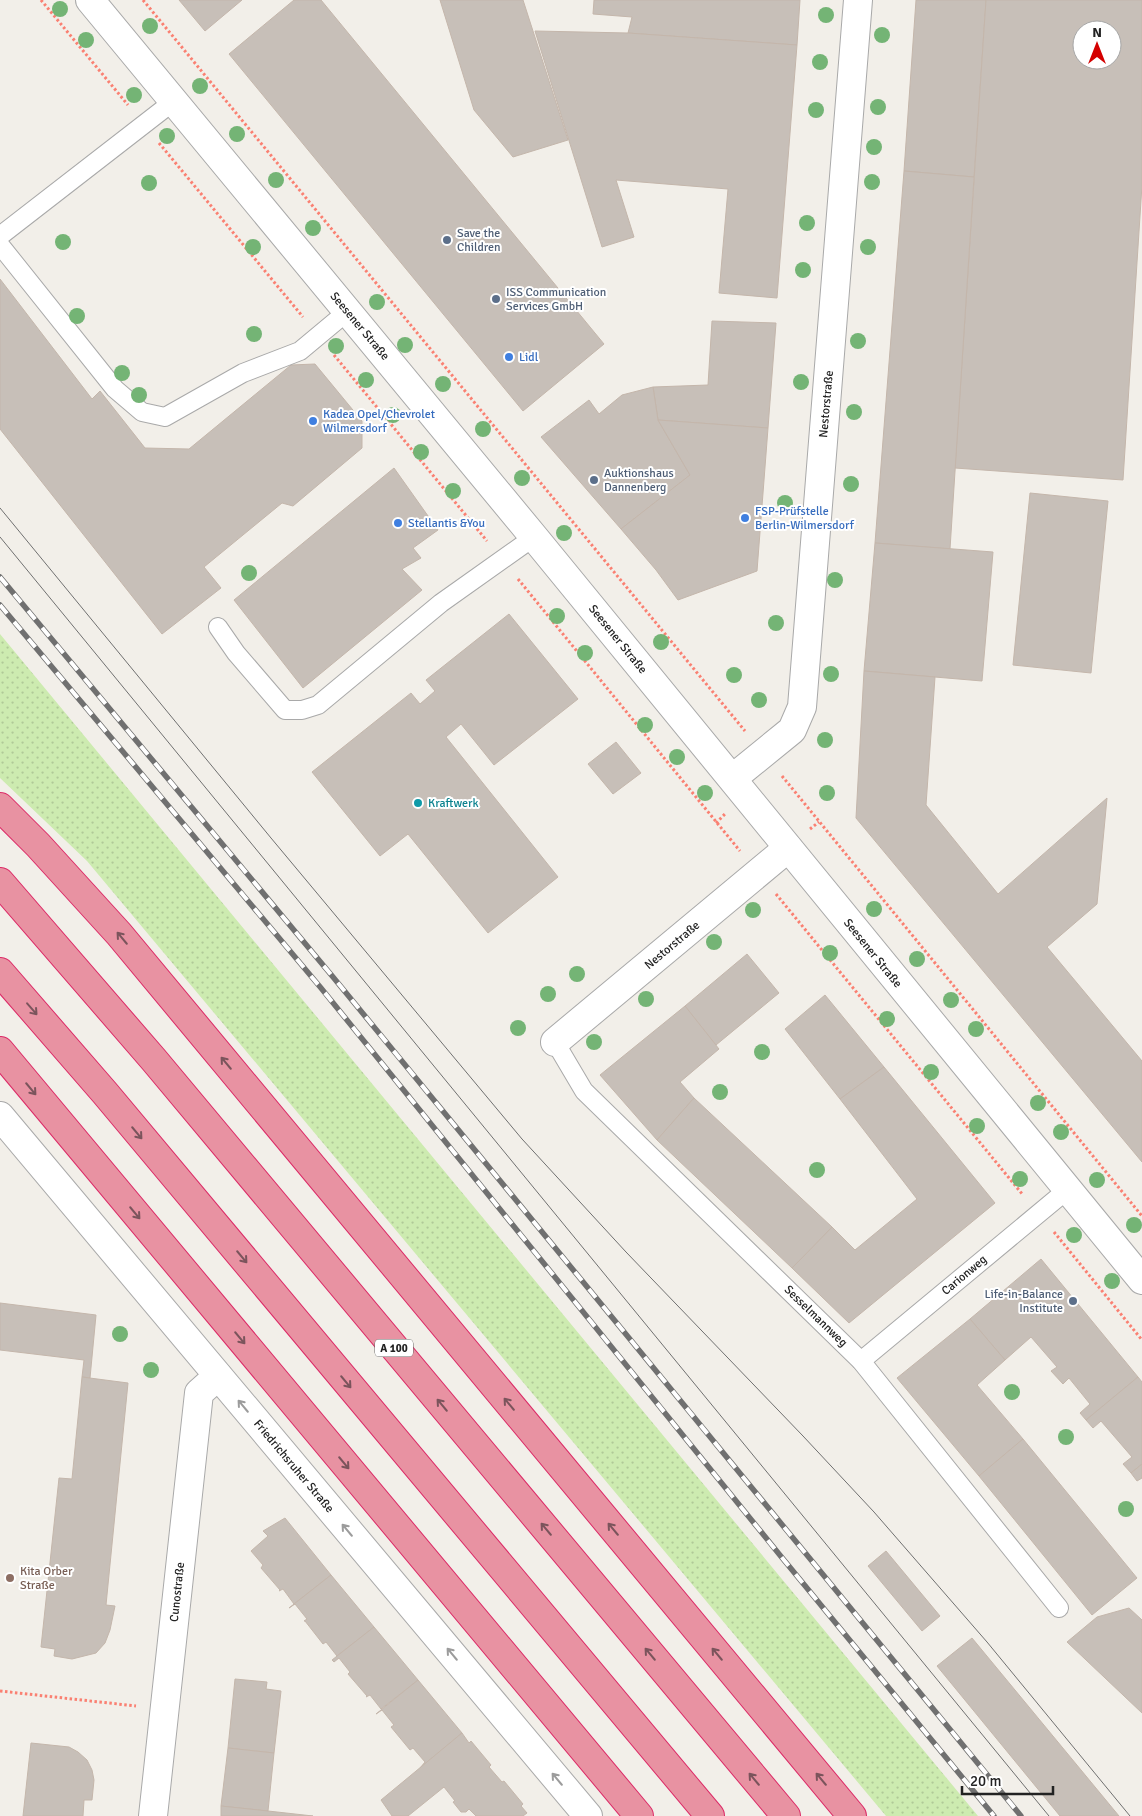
<svg xmlns="http://www.w3.org/2000/svg" width="1142" height="1816" font-family="Signika,sans-serif">
  <style>
    .grass { fill: url(#grass-dots) }
    .building { fill: #c7bfb8; stroke: #c4b6ab; fill-rule: evenodd }
    .lines { fill: none; stroke-linecap: round; stroke-linejoin: round }
    .service-casing { stroke: #a9a9a9; stroke-width: 20 }
    .minor-casing { stroke: #a9a9a9; stroke-width: 30 }
    .tertiary-casing { stroke: #a9a9a9; stroke-width: 30 }
    .motorway-casing { stroke: #dc2a67; stroke-width: 30 }
    .path { stroke: #fa8072; stroke-width: 3; stroke-dasharray: 2.5 2.5; stroke-linecap: butt }
    .service { stroke: #fff; stroke-width: 18 }
    .minor { stroke: #fff; stroke-width: 28 }
    .tertiary { stroke: #fff; stroke-width: 28 }
    .motorway { stroke: #e892a2; stroke-width: 28 }
    .tram { stroke: #707070; stroke-width: 1 }
    .rail-casing { stroke: #707070; stroke-width: 5.5 }
    .rail { stroke: #fff; stroke-width: 4; stroke-dasharray: 11; stroke-linecap: butt }
    .tree { fill: #74b475 }
    .oneway { stroke: #7b545c }
    .oneway2 { stroke: #9c9c9c }
    .service-dot { fill: #5c6f8a; stroke: #fff; stroke-width: 2 }
    .shop-dot { fill: #3f7fe0; stroke: #fff; stroke-width: 2 }
    .culture-dot { fill: #0f9aa8; stroke: #fff; stroke-width: 2 }
    .education-dot { fill: #8d6e63; stroke: #fff; stroke-width: 2 }
    .labels { text-anchor: middle; stroke-width: 4; stroke-linejoin: round; paint-order: stroke }
    .shield { fill: #fff; stroke: #646464; stroke-width: 1 }
    .shield-label { font-size: 11px; font-weight: bold; fill: #222 }
    .service-label { font-size: 12px; fill: #4e5e75; stroke: #fff; text-anchor: start }
    .street-label { font-size: 12px; fill: #222; stroke: #fff }
    .shop-label { font-size: 12px; fill: #366cbe; stroke: #fff; text-anchor: start }
    .culture-label { font-size: 12px; fill: #0d838f; stroke: #fff; text-anchor: start }
    .education-label { font-size: 12px; fill: #785e54; stroke: #fff; text-anchor: start }
  </style>
  <defs>
    <pattern id="grass-dots" width="8" height="8" patternUnits="userSpaceOnUse" patternTransform="scale(1.25)"><rect width="8" height="8" fill="#cdebb0"/><path d="M2 2h.1M6 6h.1" fill="none" stroke="#b0c997" stroke-width="1.8" stroke-linecap="round"/></pattern>
  </defs>
  <rect width="100%" height="100%" fill="#f2efe9"/>
  <path class="grass" d="M0,634L978,1816H886L87,861L0,778Z"/>
  <g class="building">
    <path d="M179,0H242L205,31Z"/>
    <path d="M294,0H321L604,344L523,411L229,54Z"/>
    <path d="M440,0H523L568,140L513,157L474,110Z"/>
    <path d="M594,0H800L797,45L628,33L632,17L593,14Z"/>
    <path d="M916,0H986L974,177L904,171Z"/>
    <path d="M986,0H1142V185L1123,480L955,468ZM1082,30H1112V60H1082Z"/>
    <path d="M535,31L628,33L797,45L777,298L719,293L728,189L616,180L634,237L602,247Z"/>
    <path d="M904,171L974,177L950,549L875,543Z"/>
    <path d="M0,279L92,399L100,391L145,448L189,449L291,365L315,364L362,421V448L293,506L282,503L204,567L221,588L162,634L0,429Z"/>
    <path d="M712,321L776,323L768,428L658,420L653,387L708,385Z"/>
    <path d="M653,387L658,420L690,475L621,529L541,437L589,400L599,414L622,395Z"/>
    <path d="M658,420L768,428L757,571L678,600L656,570L621,529L690,475Z"/>
    <path d="M394,468L438,530L413,548L421,558L402,569L422,590L303,688L234,600Z"/>
    <path d="M1030,493L1108,501L1091,673L1013,665Z"/>
    <path d="M875,543L993,552L982,681L864,671Z"/>
    <path d="M509,614L578,699L494,765L461,724L446,737L558,877L488,933L408,834L380,856L312,772L411,693L420,704L435,691L426,680Z"/>
    <path d="M864,671L935,677L926,805L998,894L1107,798L1097,904L1047,947L1142,1061V1162L856,818Z"/>
    <path d="M616,742L641,773L613,794L588,764Z"/>
    <path d="M747,954L779,993L716,1045L685,1006Z"/>
    <path d="M825,995L884,1067L840,1099L785,1029Z"/>
    <path d="M685,1006L719,1049L680,1082L694,1098L657,1140L600,1075Z"/>
    <path d="M884,1067L995,1203L849,1323L792,1268L832,1227L855,1250L917,1199L840,1099Z"/>
    <path d="M694,1098L832,1227L792,1268L657,1140Z"/>
    <path d="M1041,1259L1138,1377L1086,1420L1080,1413L1090,1404L1069,1378L1063,1384L1051,1371L1057,1367L1031,1337L1005,1360L970,1319Z"/>
    <path d="M0,1303L96,1315L90,1378L82,1377L84,1360L0,1350Z"/>
    <path d="M970,1319L1005,1360L977,1385L1023,1439L979,1476L897,1378Z"/>
    <path d="M82,1377L128,1383L106,1605L115,1606L110,1630L105,1643L96,1653L72,1659L54,1656L55,1649L41,1647L59,1478L72,1479Z"/>
    <path d="M1138,1377L1142,1382V1464L1131,1473L1123,1464L1132,1457L1101,1421L1093,1428L1086,1420Z"/>
    <path d="M1023,1439L1137,1578L1092,1615L979,1476Z"/>
    <path d="M1142,1464V1478L1137,1481L1131,1473Z"/>
    <path d="M285,1518L331,1575L294,1604L283,1589L279,1591L280,1590L261,1568L263,1565L251,1551L268,1536L263,1531Z"/>
    <path d="M886,1551L940,1616L922,1631L868,1566Z"/>
    <path d="M331,1575L374,1627L337,1656L326,1642L323,1644L305,1621H304L307,1619L295,1604L289,1608Z"/>
    <path d="M1129,1608L1142,1620V1713L1067,1642L1097,1617Z"/>
    <path d="M374,1627L418,1680L381,1709L370,1695L366,1697L367,1696L348,1674L350,1672L339,1658L334,1662L332,1660Z"/>
    <path d="M972,1638L1119,1816H1060L937,1666Z"/>
    <path d="M235,1679L267,1682L266,1689L281,1691L274,1753L228,1748Z"/>
    <path d="M418,1680L462,1733L420,1768L425,1762L413,1748L410,1750L391,1727L394,1725L382,1710L376,1714Z"/>
    <path d="M462,1733L469,1743L471,1741L491,1765L489,1767L502,1782L504,1781L523,1804L521,1806L527,1813L523,1816H476L469,1809L466,1812H461L453,1802L455,1801L444,1787L408,1816H392L381,1800Z"/>
    <path d="M31,1743L69,1747L78,1752L87,1760L92,1770L94,1780L92,1800H84L83,1816H23Z"/>
    <path d="M228,1748L274,1753L268,1811L221,1806Z"/>
    <path d="M221,1806L268,1811L313,1816H221Z"/>
  </g>
  <g class="lines">
    <g class="service-casing">
      <g id="service">
        <path d="M0,236L174,101"/>
        <path d="M0,245L115,389L142,412L165,417L243,373L300,351L348,311"/>
        <path d="M218,627L236,653L285,710H302L318,705L441,603L534,537"/>
        <path d="M555,1042L584,1091L861,1361L1059,1608"/>
        <path d="M861,1361L1067,1190"/>
      </g>
    </g>
    <g class="minor-casing">
      <g id="minor">
        <path d="M733,778L792,730L802,707L858,0"/>
        <path d="M555,1042L788,848"/>
        <path d="M0,1116L588,1816"/>
        <path d="M153,1816L199,1393L218,1376"/>
      </g>
    </g>
    <g class="tertiary-casing">
      <path id="tertiary" d="M90,0L534,537L1142,1280"/>
    </g>
    <g class="motorway-casing">
      <g id="motorway">
        <path d="M0,807L38,845L119,934L852,1816"/>
        <path d="M0,882L154,1060L786,1816"/>
        <path d="M0,972L105,1093L710,1816"/>
        <path d="M0,1051L639,1816"/>
      </g>
    </g>
    <g class="path">
      <path d="M41,0L128,105"/>
      <path d="M143,0L745,731"/>
      <path d="M159,143L303,317"/>
      <path d="M334,355L487,541"/>
      <path d="M518,579L740,851"/>
      <path d="M782,776L1142,1216"/>
      <path d="M716,823L725,814"/>
      <path d="M810,829L819,822"/>
      <path d="M776,894L1023,1195"/>
      <path d="M1054,1232L1142,1340"/>
      <path d="M0,1691L136,1706"/>
    </g>
    <use href="#service" class="service"/>
    <use href="#minor" class="minor"/>
    <use href="#tertiary" class="tertiary"/>
    <use href="#motorway" class="motorway"/>
    <g class="tram">
      <path d="M0,508L271,838L522,1139L626,1252L803,1436L874,1512L987,1642L1130,1816"/>
      <path d="M0,537L1049,1816"/>
    </g>
    <g class="rail-casing">
      <g id="rail">
        <path d="M0,577L333,977L1021,1816"/>
        <path d="M0,605L321,988L779,1554L994,1816"/>
      </g>
    </g>
    <use href="#rail" class="rail"/>
  </g>
  <g class="tree">
    <circle cx="60" cy="9" r="8"/>
    <circle cx="826" cy="15" r="8"/>
    <circle cx="150" cy="26" r="8"/>
    <circle cx="882" cy="35" r="8"/>
    <circle cx="86" cy="40" r="8"/>
    <circle cx="820" cy="62" r="8"/>
    <circle cx="200" cy="86" r="8"/>
    <circle cx="134" cy="95" r="8"/>
    <circle cx="878" cy="107" r="8"/>
    <circle cx="816" cy="110" r="8"/>
    <circle cx="237" cy="134" r="8"/>
    <circle cx="167" cy="136" r="8"/>
    <circle cx="874" cy="147" r="8"/>
    <circle cx="276" cy="180" r="8"/>
    <circle cx="872" cy="182" r="8"/>
    <circle cx="149" cy="183" r="8"/>
    <circle cx="807" cy="223" r="8"/>
    <circle cx="313" cy="228" r="8"/>
    <circle cx="63" cy="242" r="8"/>
    <circle cx="253" cy="247" r="8"/>
    <circle cx="868" cy="247" r="8"/>
    <circle cx="803" cy="270" r="8"/>
    <circle cx="377" cy="302" r="8"/>
    <circle cx="77" cy="316" r="8"/>
    <circle cx="254" cy="334" r="8"/>
    <circle cx="858" cy="341" r="8"/>
    <circle cx="405" cy="345" r="8"/>
    <circle cx="336" cy="346" r="8"/>
    <circle cx="122" cy="373" r="8"/>
    <circle cx="366" cy="380" r="8"/>
    <circle cx="801" cy="382" r="8"/>
    <circle cx="443" cy="384" r="8"/>
    <circle cx="139" cy="395" r="8"/>
    <circle cx="854" cy="412" r="8"/>
    <circle cx="393" cy="415" r="8"/>
    <circle cx="483" cy="429" r="8"/>
    <circle cx="421" cy="452" r="8"/>
    <circle cx="522" cy="478" r="8"/>
    <circle cx="851" cy="484" r="8"/>
    <circle cx="453" cy="491" r="8"/>
    <circle cx="785" cy="503" r="8"/>
    <circle cx="564" cy="533" r="8"/>
    <circle cx="249" cy="573" r="8"/>
    <circle cx="835" cy="580" r="8"/>
    <circle cx="557" cy="616" r="8"/>
    <circle cx="776" cy="623" r="8"/>
    <circle cx="661" cy="642" r="8"/>
    <circle cx="585" cy="653" r="8"/>
    <circle cx="831" cy="674" r="8"/>
    <circle cx="734" cy="675" r="8"/>
    <circle cx="759" cy="700" r="8"/>
    <circle cx="645" cy="725" r="8"/>
    <circle cx="825" cy="740" r="8"/>
    <circle cx="677" cy="757" r="8"/>
    <circle cx="705" cy="793" r="8"/>
    <circle cx="827" cy="793" r="8"/>
    <circle cx="874" cy="909" r="8"/>
    <circle cx="753" cy="910" r="8"/>
    <circle cx="714" cy="942" r="8"/>
    <circle cx="830" cy="953" r="8"/>
    <circle cx="917" cy="959" r="8"/>
    <circle cx="577" cy="974" r="8"/>
    <circle cx="548" cy="994" r="8"/>
    <circle cx="646" cy="999" r="8"/>
    <circle cx="951" cy="1000" r="8"/>
    <circle cx="887" cy="1019" r="8"/>
    <circle cx="518" cy="1028" r="8"/>
    <circle cx="976" cy="1029" r="8"/>
    <circle cx="594" cy="1042" r="8"/>
    <circle cx="762" cy="1052" r="8"/>
    <circle cx="931" cy="1072" r="8"/>
    <circle cx="720" cy="1092" r="8"/>
    <circle cx="1038" cy="1103" r="8"/>
    <circle cx="977" cy="1126" r="8"/>
    <circle cx="1061" cy="1132" r="8"/>
    <circle cx="817" cy="1170" r="8"/>
    <circle cx="1020" cy="1179" r="8"/>
    <circle cx="1097" cy="1180" r="8"/>
    <circle cx="1134" cy="1225" r="8"/>
    <circle cx="1074" cy="1235" r="8"/>
    <circle cx="1112" cy="1281" r="8"/>
    <circle cx="120" cy="1334" r="8"/>
    <circle cx="151" cy="1370" r="8"/>
    <circle cx="1012" cy="1392" r="8"/>
    <circle cx="1066" cy="1437" r="8"/>
    <circle cx="1126" cy="1509" r="8"/>
  </g>
  <defs><path id="oneway-shaft" d="M-6 0H5M1.5-3L5.5 0L1.5 3" fill="none" stroke-width="1.6" stroke-linecap="round" stroke-linejoin="round" transform="scale(1.25)"/></defs>
  <g class="oneway">
    <use href="#oneway-shaft" transform="translate(122 938) rotate(-130)"/>
    <use href="#oneway-shaft" transform="translate(32 1009) rotate(49)"/>
    <use href="#oneway-shaft" transform="translate(226 1063) rotate(-130)"/>
    <use href="#oneway-shaft" transform="translate(31 1089) rotate(50)"/>
    <use href="#oneway-shaft" transform="translate(137 1133) rotate(50)"/>
    <use href="#oneway-shaft" transform="translate(135 1213) rotate(50)"/>
    <use href="#oneway-shaft" transform="translate(242 1257) rotate(50)"/>
    <use href="#oneway-shaft" transform="translate(240 1338) rotate(50)"/>
    <use href="#oneway-shaft" transform="translate(346 1382) rotate(50)"/>
    <use href="#oneway-shaft" transform="translate(509 1404) rotate(-130)"/>
    <use href="#oneway-shaft" transform="translate(442 1405) rotate(-130)"/>
    <use href="#oneway-shaft" transform="translate(344 1463) rotate(50)"/>
    <use href="#oneway-shaft" transform="translate(546 1529) rotate(-130)"/>
    <use href="#oneway-shaft" transform="translate(613 1529) rotate(-130)"/>
    <use href="#oneway-shaft" transform="translate(650 1654) rotate(-130)"/>
    <use href="#oneway-shaft" transform="translate(717 1654) rotate(-130)"/>
    <use href="#oneway-shaft" transform="translate(754 1779) rotate(-130)"/>
    <use href="#oneway-shaft" transform="translate(821 1779) rotate(-130)"/>
  </g>
  <g class="oneway2">
    <use href="#oneway-shaft" transform="translate(243 1406) rotate(-130)"/>
    <use href="#oneway-shaft" transform="translate(347 1530) rotate(-130)"/>
    <use href="#oneway-shaft" transform="translate(452 1654) rotate(-130)"/>
    <use href="#oneway-shaft" transform="translate(557 1779) rotate(-130)"/>
  </g>
  <g class="service-dot">
    <circle cx="447" cy="240" r="5"/>
    <circle cx="496" cy="299" r="5"/>
    <circle cx="594" cy="480" r="5"/>
    <circle cx="1073" cy="1301" r="5"/>
  </g>
  <g class="shop-dot">
    <circle cx="509" cy="357" r="5"/>
    <circle cx="313" cy="421" r="5"/>
    <circle cx="745" cy="518" r="5"/>
    <circle cx="398" cy="523" r="5"/>
  </g>
  <circle class="culture-dot" cx="418" cy="803" r="5"/>
  <circle class="education-dot" cx="10" cy="1578" r="5"/>
  <g class="labels">
    <rect class="shield" x="375" y="1339.5" width="38" height="17" rx="4"/>
    <g class="shield-label">
      <text x="394" y="1352">A 100</text>
    </g>
    <g class="service-label">
      <text x="457" y="237">Save the<tspan x="457" dy="14">Children</tspan></text>
      <text x="506" y="296">ISS Communication<tspan x="506" dy="14">Services GmbH</tspan></text>
      <text x="604" y="477">Auktionshaus<tspan x="604" dy="14">Dannenberg</tspan></text>
      <text x="1063" y="1298" text-anchor="end">Life-in-Balance<tspan x="1063" dy="14">Institute</tspan></text>
    </g>
    <g class="street-label">
      <text transform="translate(360 326) rotate(50)" y="4">Seesener Straße</text>
      <text transform="translate(826 404) rotate(-85)" y="4">Nestorstraße</text>
      <text transform="translate(618 639) rotate(51)" y="4">Seesener Straße</text>
      <text transform="translate(672 945) rotate(-40)" y="4">Nestorstraße</text>
      <text transform="translate(873 953) rotate(51)" y="4">Seesener Straße</text>
      <text transform="translate(964 1275) rotate(-40)" y="4">Carionweg</text>
      <text transform="translate(816 1316) rotate(44)" y="4">Sesselmannweg</text>
      <text transform="translate(294 1466) rotate(50)" y="4">Friedrichsruher Straße</text>
      <text transform="translate(177 1592) rotate(-84)" y="4">Cunostraße</text>
    </g>
    <g class="shop-label">
      <text x="519" y="361">Lidl</text>
      <text x="323" y="418">Kadea Opel/Chevrolet<tspan x="323" dy="14">Wilmersdorf</tspan></text>
      <text x="755" y="515">FSP-Prüfstelle<tspan x="755" dy="14">Berlin-Wilmersdorf</tspan></text>
      <text x="408" y="527">Stellantis &amp;You</text>
    </g>
    <g class="culture-label">
      <text x="428" y="807">Kraftwerk</text>
    </g>
    <g class="education-label">
      <text x="20" y="1575">Kita Orber<tspan x="20" dy="14">Straße</tspan></text>
    </g>
  </g>
  <g transform="translate(1097 45)"><circle r="24" fill="#ffffff" stroke="#a7a7a7"/>
  <path d="M0-4L9 19L0 12L-9 19Z" fill="#d40000"/>
  <text y="-8" font-size="14" font-weight="bold" text-anchor="middle" fill="#222222">N</text>
  </g>
  <path d="M962 1786v8h91v-8" fill="none" stroke="#222222" stroke-width="2.5"/>
  <text x="970" y="1786" font-size="15" fill="#222222" stroke="#ffffff" stroke-width="4" paint-order="stroke">20 m</text>
</svg>
